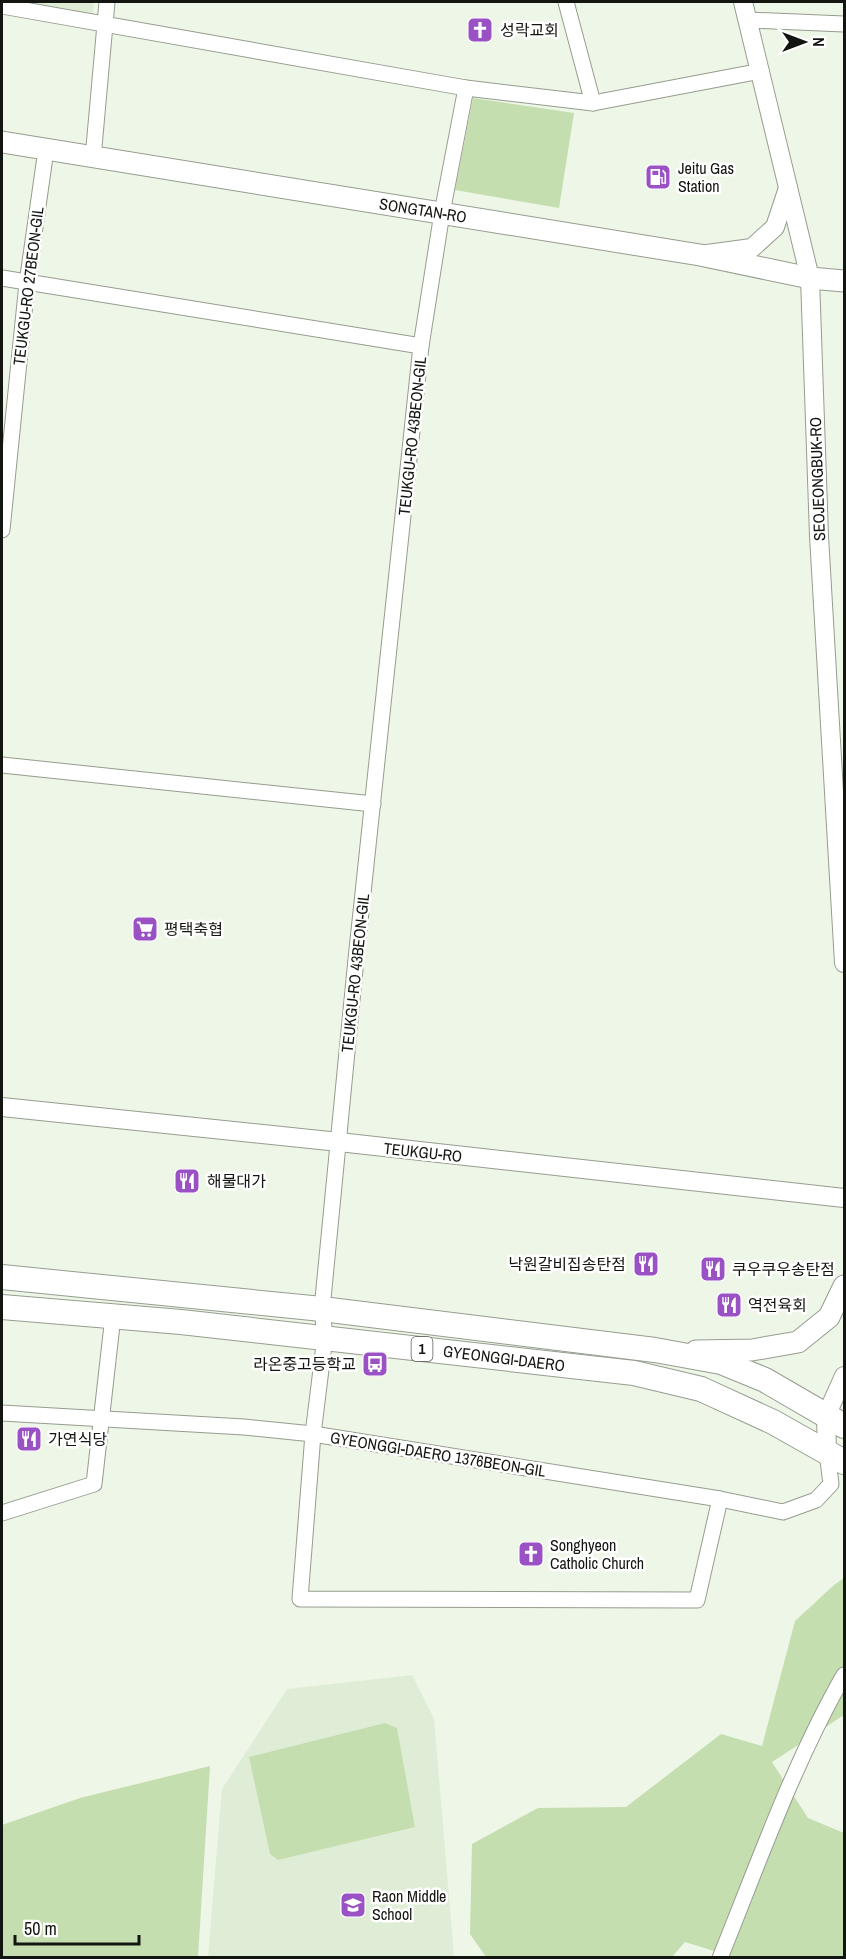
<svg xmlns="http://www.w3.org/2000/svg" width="846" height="1959" font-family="'Archivo Narrow','Noto Sans KR',sans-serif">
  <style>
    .built { fill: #e0edd6 }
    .green { fill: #c5deb0 }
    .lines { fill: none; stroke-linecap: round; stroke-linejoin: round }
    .minor-casing { stroke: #959d8f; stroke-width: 17 }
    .tertiary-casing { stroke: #959d8f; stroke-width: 20 }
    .secondary-casing { stroke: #959d8f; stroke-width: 23 }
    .primary-casing { stroke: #959d8f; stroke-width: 26 }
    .minor { stroke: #fff; stroke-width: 15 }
    .tertiary { stroke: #fff; stroke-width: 18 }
    .secondary { stroke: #fff; stroke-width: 21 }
    .primary { stroke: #fff; stroke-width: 24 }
    .labels { text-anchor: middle; stroke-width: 5; stroke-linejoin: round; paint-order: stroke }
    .shield { fill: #fff; stroke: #5a5c58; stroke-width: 1.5 }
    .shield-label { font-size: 15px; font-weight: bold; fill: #131610 }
    .poi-label { font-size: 16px; fill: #131610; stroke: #fff; text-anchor: start }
    .street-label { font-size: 16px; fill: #131610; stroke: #fff }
  </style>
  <rect width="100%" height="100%" fill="#edf6e7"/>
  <g class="built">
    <path d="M14,2H94L93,14Z"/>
    <path d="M412,1675L434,1719L454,1957L208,1958L222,1789L287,1689Z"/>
  </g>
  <g class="green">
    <path d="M473,98L574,113L559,208L455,190Z"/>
    <path d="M844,1578V1715L772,1762L808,1818L844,1833V1957H733L685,1942L672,1957H486L470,1934L472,1844L538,1808L626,1807L721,1734L762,1746L795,1621L834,1585Z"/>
    <path d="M385,1723L397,1728L415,1827L278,1860L270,1854L249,1757Z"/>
    <path d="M210,1766L198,1957H2V1825L80,1798Z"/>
  </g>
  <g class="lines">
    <g class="minor-casing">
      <g id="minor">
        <path d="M566,2L593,103"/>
        <path d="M2,6L466,88L593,103L761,71"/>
        <path d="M748,20L844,24"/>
        <path d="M466,88L442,213L421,346L356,959L322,1309L325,1337L313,1434L300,1599L697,1600L720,1499"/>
        <path d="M93,158L107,2"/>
        <path d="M2,278L421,346"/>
        <path d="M2,530L27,283L46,150"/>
        <path d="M2,765L373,804"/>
        <path d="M2,1413L244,1427L313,1434L720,1499L783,1512L816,1500L831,1484L827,1452"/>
        <path d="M2,1513L94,1484L113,1316"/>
        <path d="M720,1958C758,1864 794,1762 844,1675"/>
      </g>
    </g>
    <g class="tertiary-casing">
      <g id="tertiary">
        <path d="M743,2L810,278L819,536L844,963"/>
        <path d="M707,254L752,248L775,227L788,188"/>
        <path d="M2,1107L339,1142L844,1198"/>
        <path d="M827,1452L826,1416L844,1376"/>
      </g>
    </g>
    <g class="secondary-casing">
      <g id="secondary">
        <path d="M2,142L700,255L810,278L844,281"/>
        <path d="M696,1351L752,1350L798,1342L829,1317L844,1286"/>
      </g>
    </g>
    <g class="primary-casing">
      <g id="primary">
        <path d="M2,1277L322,1309L655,1350L721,1362L765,1380L844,1426"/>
        <path d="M2,1307L181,1322L634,1373L701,1389L773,1422L844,1462"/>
      </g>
    </g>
    <use href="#minor" class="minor"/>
    <use href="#tertiary" class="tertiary"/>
    <use href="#secondary" class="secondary"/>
    <use href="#primary" class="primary"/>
  </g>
  <defs>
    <g id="church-square" transform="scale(1.35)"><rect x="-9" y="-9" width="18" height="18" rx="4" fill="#9a51c4" stroke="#fff"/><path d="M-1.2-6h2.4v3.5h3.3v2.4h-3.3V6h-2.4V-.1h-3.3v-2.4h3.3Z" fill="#fff"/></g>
    <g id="fuel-square" transform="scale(1.35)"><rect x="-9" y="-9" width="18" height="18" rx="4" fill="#9a51c4" stroke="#fff"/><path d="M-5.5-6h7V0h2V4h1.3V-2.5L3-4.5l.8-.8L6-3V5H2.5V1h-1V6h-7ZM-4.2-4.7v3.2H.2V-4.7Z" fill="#fff"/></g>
    <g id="supermarket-square" transform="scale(1.35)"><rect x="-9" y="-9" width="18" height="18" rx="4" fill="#9a51c4" stroke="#fff"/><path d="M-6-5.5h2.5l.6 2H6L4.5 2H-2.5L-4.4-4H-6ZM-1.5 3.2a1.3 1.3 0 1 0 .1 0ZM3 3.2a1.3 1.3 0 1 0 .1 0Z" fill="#fff"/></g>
    <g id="restaurant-square" transform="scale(1.35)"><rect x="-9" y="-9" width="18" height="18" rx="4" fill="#9a51c4" stroke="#fff"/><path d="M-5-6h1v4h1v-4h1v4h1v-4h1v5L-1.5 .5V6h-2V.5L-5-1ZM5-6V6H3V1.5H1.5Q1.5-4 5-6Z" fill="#fff"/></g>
    <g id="bus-square" transform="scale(1.35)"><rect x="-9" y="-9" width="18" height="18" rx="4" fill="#9a51c4" stroke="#fff"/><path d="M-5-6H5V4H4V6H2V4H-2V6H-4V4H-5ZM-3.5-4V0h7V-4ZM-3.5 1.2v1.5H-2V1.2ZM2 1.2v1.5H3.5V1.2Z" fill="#fff"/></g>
    <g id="school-square" transform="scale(1.35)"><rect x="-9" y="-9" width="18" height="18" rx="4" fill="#9a51c4" stroke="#fff"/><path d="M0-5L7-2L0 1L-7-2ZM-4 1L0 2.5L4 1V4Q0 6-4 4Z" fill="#fff"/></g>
  </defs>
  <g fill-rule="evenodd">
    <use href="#church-square" x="480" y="30"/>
    <use href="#fuel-square" x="658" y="177"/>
    <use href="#supermarket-square" x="145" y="929"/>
    <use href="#restaurant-square" x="187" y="1181"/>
    <use href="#restaurant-square" x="646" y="1264"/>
    <use href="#restaurant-square" x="713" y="1269"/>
    <use href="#restaurant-square" x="729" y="1305"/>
    <use href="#bus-square" x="375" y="1364"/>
    <use href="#restaurant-square" x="29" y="1439"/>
    <use href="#church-square" x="531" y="1554"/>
    <use href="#school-square" x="353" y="1905"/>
  </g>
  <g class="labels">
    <rect class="shield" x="411.5" y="1337" width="21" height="24" rx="4.5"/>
    <g class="shield-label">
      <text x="422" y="1354">1</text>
    </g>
    <g class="poi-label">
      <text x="500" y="36">성락교회</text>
      <text x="678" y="174">Jeitu Gas<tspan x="678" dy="18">Station</tspan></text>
      <text x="164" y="935">평택축협</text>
      <text x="207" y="1187">해물대가</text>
      <text x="626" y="1270" text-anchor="end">낙원갈비집송탄점</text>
      <text x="732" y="1275">쿠우쿠우송탄점</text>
      <text x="748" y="1311">역전육회</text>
      <text x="356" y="1370" text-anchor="end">라온중고등학교</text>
      <text x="48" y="1445">가연식당</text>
      <text x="550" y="1551">Songhyeon<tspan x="550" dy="18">Catholic Church</tspan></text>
      <text x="372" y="1902">Raon Middle<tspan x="372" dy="18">School</tspan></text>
    </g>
    <g class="street-label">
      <text transform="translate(423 210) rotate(9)" y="6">SONGTAN-RO</text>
      <text transform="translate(28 286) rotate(-83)" y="6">TEUKGU-RO 27BEON-GIL</text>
      <text transform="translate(412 436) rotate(-84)" y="6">TEUKGU-RO 43BEON-GIL</text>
      <text transform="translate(817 479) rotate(-92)" y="6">SEOJEONGBUK-RO</text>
      <text transform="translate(355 973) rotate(-84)" y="6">TEUKGU-RO 43BEON-GIL</text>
      <text transform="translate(423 1152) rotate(6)" y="6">TEUKGU-RO</text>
      <text transform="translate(504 1358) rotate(7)" y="6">GYEONGGI-DAERO</text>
      <text transform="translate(438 1454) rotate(9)" y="6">GYEONGGI-DAERO 1376BEON-GIL</text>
    </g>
  </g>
  <rect width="846" height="1959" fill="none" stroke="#131610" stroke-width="6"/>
  <g transform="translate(804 42) rotate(90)" stroke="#ffffff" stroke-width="4.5" paint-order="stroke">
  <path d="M0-4.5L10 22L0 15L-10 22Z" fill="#131610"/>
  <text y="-9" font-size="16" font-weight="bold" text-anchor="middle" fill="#131610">N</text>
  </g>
  <path d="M15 1935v9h124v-9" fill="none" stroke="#131610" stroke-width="3"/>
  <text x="24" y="1935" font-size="18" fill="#131610" stroke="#ffffff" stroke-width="4.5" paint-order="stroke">50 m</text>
</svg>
